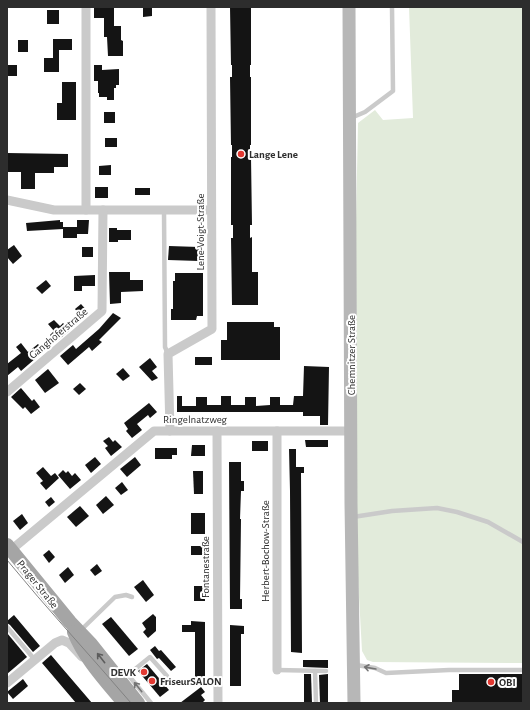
<svg xmlns="http://www.w3.org/2000/svg" width="530" height="710" font-family="'Alegreya Sans',sans-serif">
  <style>
    .green { fill: #e2ebdb }
    .building { fill: #141414 }
    .lines { fill: none; stroke-linecap: round; stroke-linejoin: round }
    .service { stroke: #cacaca; stroke-width: 4.5 }
    .minor { stroke: #cacaca; stroke-width: 9 }
    .secondary { stroke: #b7b7b7; stroke-width: 13 }
    .primary { stroke: #a5a5a5; stroke-width: 14 }
    .tram { stroke: #828282; stroke-width: 1 }
    .oneway { stroke: #5d5d5d }
    .oneway2 { stroke: #747474 }
    .poi-dot { fill: #e23932; stroke: #fff; stroke-width: 1.5 }
    .labels { text-anchor: middle; stroke-width: 4; stroke-linejoin: round; paint-order: stroke }
    .poi-label { font-size: 11px; font-weight: bold; fill: #2d2d2d; stroke: #fff; text-anchor: start }
    .street-label { font-size: 11px; fill: #2d2d2d; stroke: #fff }
  </style>
  <rect width="100%" height="100%" fill="#fff"/>
  <path class="green" d="M409,7H523V663L373,662L367,660L362,651L357,561L356,221L358,123L375,110L383,120L413,118Z"/>
  <g class="building">
    <path d="M94,7H114V26H121V40L123,41V56H108L107,37H104V18H94Z"/>
    <path d="M143,7H152V16L143,17Z"/>
    <path d="M230,7H251V65H250V77H251V145H250V157H251L252,225H250V238L252,237V272H258V305H232L231,238H233V225H231V157H232V145H231L230,77H232V65H231Z"/>
    <rect x="47" y="10" width="12" height="14"/>
    <path d="M53,39H72V50H59V72H44V58H53Z"/>
    <rect x="18" y="40" width="10" height="12"/>
    <rect x="7" y="65" width="10" height="11"/>
    <path d="M94,65H102V70L119,69V85H116V88H114V100H107V97H99V93H98V81H94Z"/>
    <path d="M62,82H76V120H57V103H62Z"/>
    <rect x="104" y="112" width="11" height="11"/>
    <rect x="105" y="138" width="12" height="9"/>
    <path d="M7,153L68,154V167H54V173H35V189H21V172H7Z"/>
    <path d="M111,165V175H99V166Z"/>
    <rect x="95" y="187" width="13" height="11"/>
    <rect x="135" y="188" width="15" height="7"/>
    <path d="M60,220V222H63V227H77V220H89L88,234H77V238H63V229L27,231L26,223Z"/>
    <path d="M109,228H117V230H131V240H118V242H109Z"/>
    <path d="M14,245L22,256L13,264L7,257V250Z"/>
    <path d="M169,246L199,247V261L168,260Z"/>
    <rect x="82" y="247" width="11" height="10"/>
    <path d="M109,272H130V280H143V291L121,292V303L110,304Z"/>
    <path d="M175,273H203V316H197L196,320H171V309H173V281H175Z"/>
    <path d="M95,275V286H82V291H74V276Z"/>
    <path d="M46,280L51,286L42,294L36,288Z"/>
    <path d="M81,304L89,313L82,318L75,309Z"/>
    <path d="M113,313L121,318L99,340L102,342L92,351L89,347L68,365L60,356L73,345L76,349L99,329Z"/>
    <path d="M54,320L60,326L63,323L70,330L56,342L50,335L54,331L48,324Z"/>
    <path d="M227,322H274V327H280V360H221V340H227Z"/>
    <path d="M21,343L28,352L38,344L44,351L21,371L18,367L7,376V364L21,353L16,347Z"/>
    <rect x="195" y="357" width="17" height="8"/>
    <path d="M150,358L157,367L152,371L158,378L152,381L139,367Z"/>
    <path d="M304,366L329,367L328,425H320V416H303V412H177V396H182V406H196V397H207V405H221V396H231V405H245V397H256V406L270,405V397H280V405H293L294,396H303Z"/>
    <path d="M123,368L130,376L123,381L116,374Z"/>
    <path d="M48,369L59,383L45,393L35,380Z"/>
    <path d="M80,383L86,389L79,395L73,389Z"/>
    <path d="M21,388L32,401L34,399L40,407L31,414L25,407L23,409L11,397Z"/>
    <path d="M149,403L157,412L150,418L148,415L137,424L142,430L132,438L126,431L128,429L124,423Z"/>
    <path d="M109,437L113,442L115,440L122,447L111,456L105,448L108,446L103,441Z"/>
    <path d="M305,440H328V447H306Z"/>
    <rect x="252" y="441" width="16" height="10"/>
    <path d="M192,445H205V456H191Z"/>
    <path d="M155,448H177V455H172V459H155Z"/>
    <path d="M289,449H296V467H304V473H301L302,653L291,652L290,491Z"/>
    <path d="M95,457L101,464L91,473L85,465Z"/>
    <path d="M135,457L141,465L127,477L120,469Z"/>
    <path d="M229,462H241V481H244V491H241L240,519H241L240,599H242V609H230Z"/>
    <path d="M43,467L51,476L55,473L59,478L46,490L40,483L43,481L36,473Z"/>
    <path d="M63,470L66,473L68,471L72,476L75,473L81,480L70,489L58,475Z"/>
    <path d="M193,471H203V494H194Z"/>
    <path d="M122,482L128,490L121,495L115,488Z"/>
    <path d="M106,496L114,505L103,514L96,505Z"/>
    <path d="M51,497L55,502L49,507L45,502Z"/>
    <path d="M80,506L89,516L76,527L67,517Z"/>
    <rect x="191" y="513" width="14" height="21"/>
    <path d="M22,514L28,523L20,530L13,521Z"/>
    <rect x="191" y="546" width="14" height="9"/>
    <path d="M49,550L55,557L49,563L43,555Z"/>
    <path d="M97,564L102,571L95,576L90,570Z"/>
    <path d="M68,567L74,575L65,583L59,575Z"/>
    <path d="M143,580L154,595L146,602L134,587Z"/>
    <rect x="194" y="586" width="11" height="15"/>
    <path d="M153,614L156,617V631L148,638L143,632L146,629L142,623Z"/>
    <path d="M14,615L40,646L33,652L10,625L7,623V621Z"/>
    <path d="M111,617L138,649L129,656L102,624Z"/>
    <path d="M191,621L205,622V682H195V632H182V625H191Z"/>
    <path d="M230,625L244,626V634H241V686H230Z"/>
    <path d="M7,633L27,657L7,674Z"/>
    <path d="M155,646L159,651L161,650L176,667L171,671L159,658L157,659L150,650Z"/>
    <path d="M51,655L62,668L92,703H76L42,663Z"/>
    <path d="M303,660H328V668L303,667Z"/>
    <path d="M147,664L169,690L160,697L138,671Z"/>
    <path d="M304,674H311L312,703H304Z"/>
    <path d="M328,674V703H320L319,675Z"/>
    <path d="M459,674H523V703H452V690H459Z"/>
    <path d="M23,679L28,686L13,699L7,692Z"/>
    <path d="M201,687L205,692L201,695L205,700L202,703H180Z"/>
  </g>
  <g class="lines">
    <g class="service">
      <path d="M351,118L365,112L393,91L392,7"/>
      <path d="M164,210L165,347L168,354"/>
      <path d="M353,517L392,511L437,508L457,512L488,522L523,542"/>
      <path d="M7,627L35,660"/>
      <path d="M81,630L115,597L126,595L132,597"/>
      <path d="M356,665L375,668L386,673L449,670H523"/>
      <path d="M277,670L326,671"/>
      <path d="M125,671L151,703"/>
      <path d="M315,671L316,703"/>
      <path d="M121,678L125,671L134,670L150,657L167,676"/>
    </g>
    <g class="minor">
      <path d="M86,7V210"/>
      <path d="M7,200L54,210H211"/>
      <path d="M7,392L102,311L103,210"/>
      <path d="M170,431L168,354L212,329L211,7"/>
      <path d="M217,431L218,703"/>
      <path d="M277,431V670"/>
      <path d="M11,550L154,431H351"/>
      <path d="M7,683L55,643L62,640L69,643L82,657"/>
    </g>
    <path class="secondary" d="M349,7L351,503L354,703"/>
    <g class="primary">
      <path d="M7,545L70,622L91,644L138,703"/>
      <path d="M74,632C85,659 105,680 124,703"/>
    </g>
    <path class="tram" d="M7,560C47,609 90,655 131,703"/>
  </g>
  <defs><path id="oneway-shaft" d="M-6 0H5M1.5-3L5.5 0L1.5 3" fill="none" stroke-width="1.6" stroke-linecap="round" stroke-linejoin="round"/></defs>
  <use class="oneway" href="#oneway-shaft" transform="translate(101 658) rotate(-128)"/>
  <g class="oneway2">
    <use href="#oneway-shaft" transform="translate(370 668) rotate(-170)"/>
    <use href="#oneway-shaft" transform="translate(138 687) rotate(-129)"/>
  </g>
  <g class="poi-dot">
    <circle cx="241" cy="154" r="4"/>
    <circle cx="144" cy="672" r="4"/>
    <circle cx="152" cy="681" r="4"/>
    <circle cx="491" cy="682" r="4"/>
  </g>
  <g class="labels">
    <g class="poi-label">
      <text x="249" y="158">Lange Lene</text>
      <text x="136" y="676" text-anchor="end">DEVK</text>
      <text x="160" y="685">FriseurSALON</text>
      <text x="499" y="686">OBI</text>
    </g>
    <g class="street-label">
      <text transform="translate(200 232) rotate(-90)" y="4">Lene-Voigt-Straße</text>
      <text transform="translate(58 333) rotate(-40)" y="4">Ganghoferstraße</text>
      <text transform="translate(351 355) rotate(-90)" y="4">Chemnitzer Straße</text>
      <text x="195" y="423">Ringelnatzweg</text>
      <text transform="translate(265 551) rotate(-90)" y="4">Herbert-Bochow-Straße</text>
      <text transform="translate(205 567) rotate(-90)" y="4">Fontanestraße</text>
      <text transform="translate(38 584) rotate(51)" y="4">Prager Straße</text>
    </g>
  </g>
  <rect width="530" height="710" fill="none" stroke="#2d2d2d" stroke-width="16"/>
</svg>
